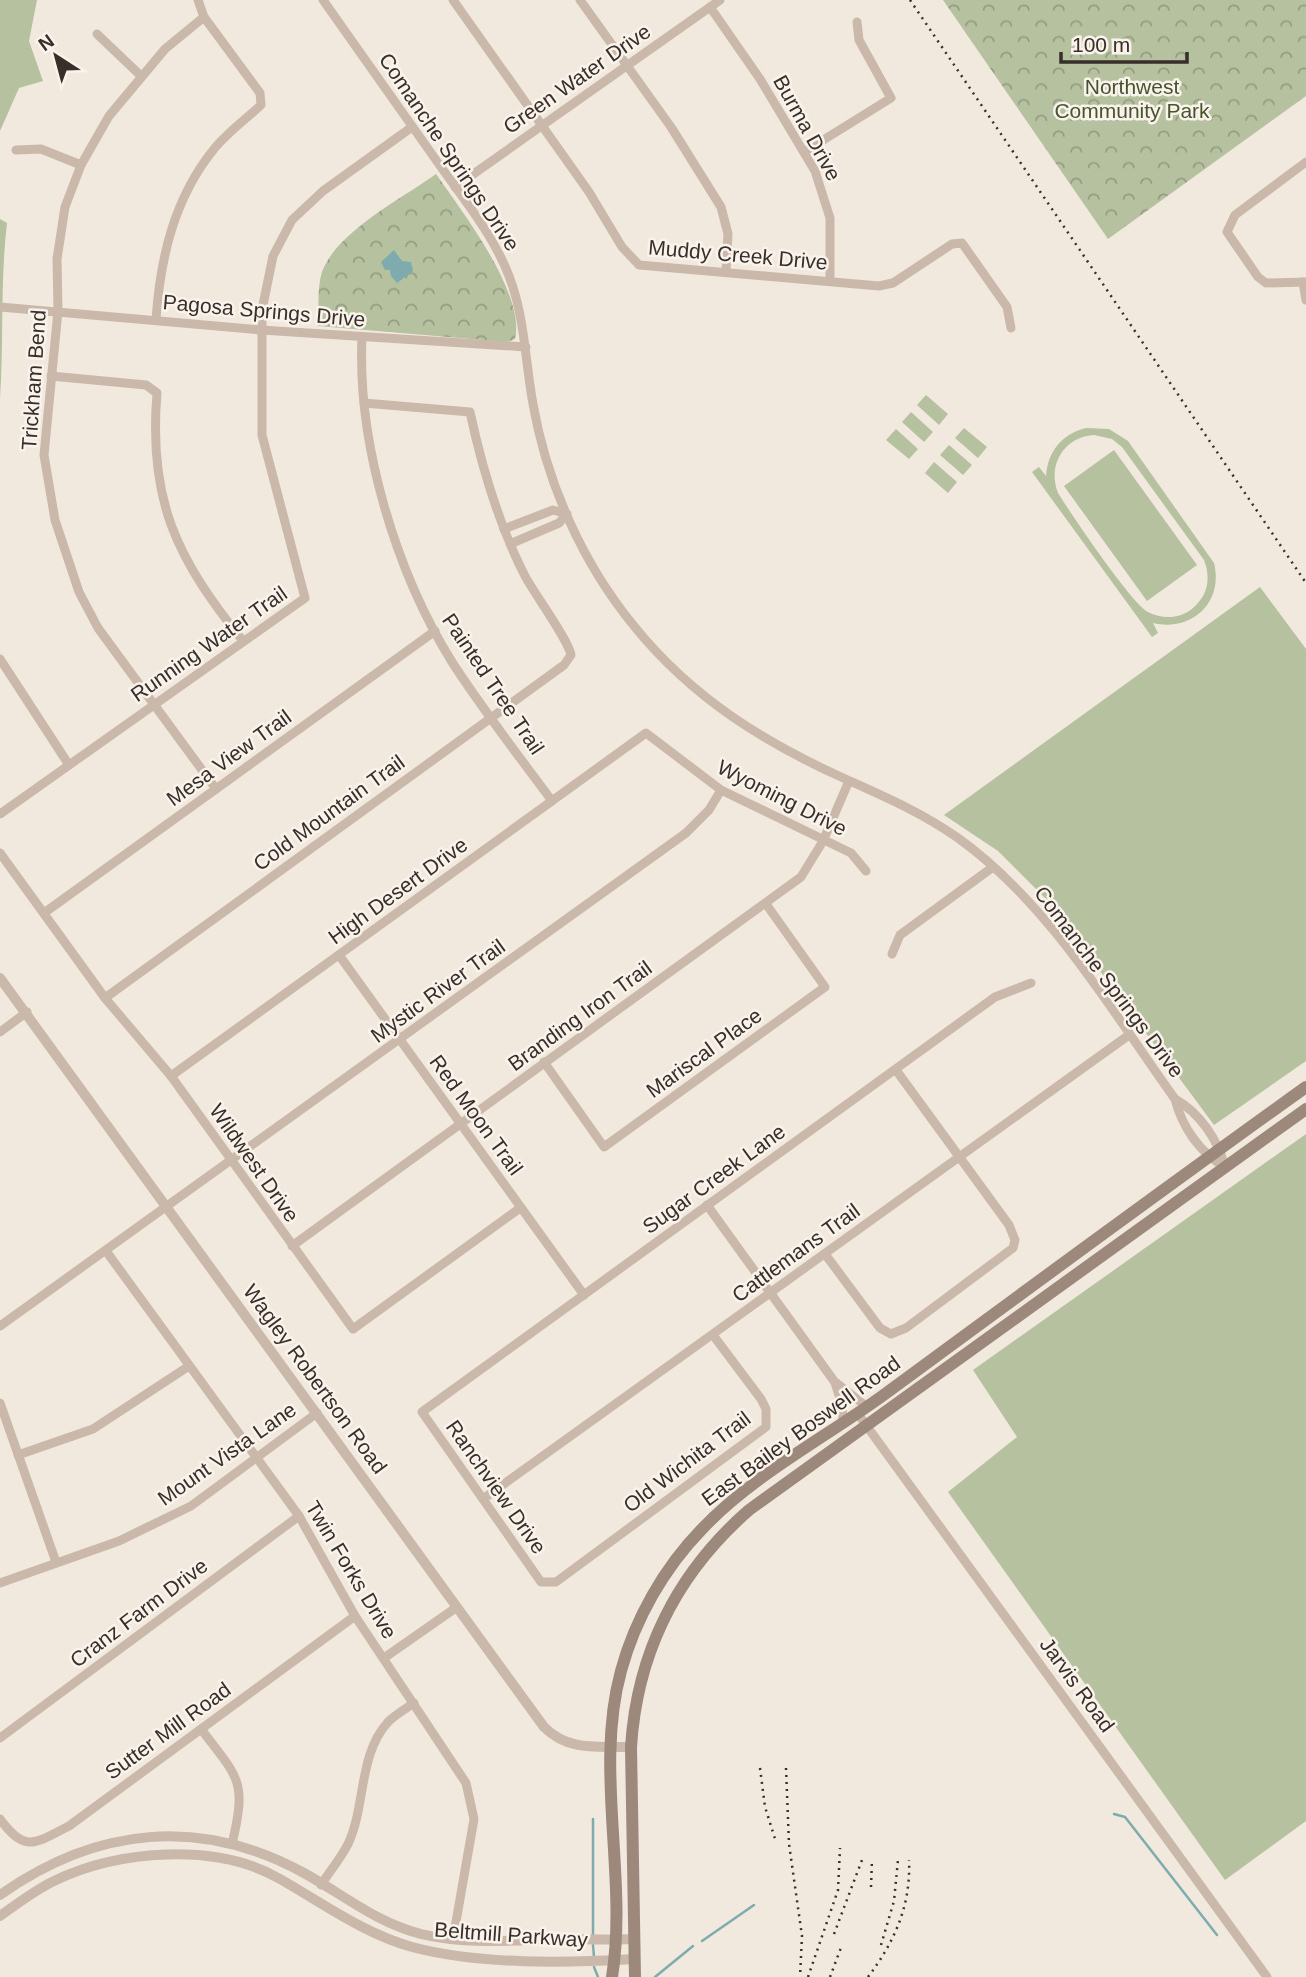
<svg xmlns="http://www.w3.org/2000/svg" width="1306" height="1977" font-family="Helvetica,sans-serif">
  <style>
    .grass { fill: #b5c19f; fill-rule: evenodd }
    .park { fill: url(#park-crowns) }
    .water { fill: #7eacae }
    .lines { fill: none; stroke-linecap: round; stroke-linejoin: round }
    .stream { stroke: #7eacae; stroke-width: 2.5 }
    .minor { stroke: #cab9aa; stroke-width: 9 }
    .tertiary { stroke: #cab9aa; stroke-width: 10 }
    .secondary { stroke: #9d887c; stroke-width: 12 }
    .rail { stroke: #382e2a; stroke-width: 2.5; stroke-dasharray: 2 5; stroke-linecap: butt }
    .labels { text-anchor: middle; stroke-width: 5; stroke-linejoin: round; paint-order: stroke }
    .street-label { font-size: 21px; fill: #382e2a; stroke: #f9f3eb }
    .park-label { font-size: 21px; fill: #47552e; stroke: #f9f3eb }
  </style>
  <defs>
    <pattern id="park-crowns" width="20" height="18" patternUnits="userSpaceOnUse" patternTransform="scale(1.75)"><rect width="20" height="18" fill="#b5c19f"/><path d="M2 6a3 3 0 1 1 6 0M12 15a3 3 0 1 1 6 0" fill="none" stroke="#949d82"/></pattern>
  </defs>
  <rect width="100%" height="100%" fill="#f2e9de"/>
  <g class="grass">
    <path d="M0,0H37L29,41L43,81L19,88L0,131Z"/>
    <path d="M0,219L7,223C0,281 4,340 0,399Z"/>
    <path d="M926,395L948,414L939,425L917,405Z"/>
    <path d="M911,412L933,432L924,442L902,422Z"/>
    <path d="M964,428L987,447L978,458L955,438Z"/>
    <path d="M1086,428L1109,429L1128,441L1214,563C1224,603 1191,632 1153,623L1158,633L1152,637L1032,472L1039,467L1046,476C1048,451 1062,434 1086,428ZM1094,435L1112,439L1122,447L1204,560C1210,575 1209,592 1197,604C1185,618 1165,621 1148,612C1131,603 1071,514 1058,493C1047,465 1064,437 1094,435Z"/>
    <path d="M896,429L918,449L909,459L886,440Z"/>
    <path d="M949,445L972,465L963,475L940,455Z"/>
    <path d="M1114,450L1197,565L1147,601L1064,486Z"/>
    <path d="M934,462L957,482L948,493L925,473Z"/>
    <path d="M1260,587L1306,649V1061L1214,1125L1049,902L998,851L944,815Z"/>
    <path d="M1306,1134V1821L1225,1880L948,1492L1017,1437L973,1370Z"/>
  </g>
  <g class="park">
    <path d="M943,0H1306V96L1108,239Z"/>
    <path d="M436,174C461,210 526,294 515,339L507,342L318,326C319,310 317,287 322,272C336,232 403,198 436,174Z"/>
  </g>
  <path class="water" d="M394,250L402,261L411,262L413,271L397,283L391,276L390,270H385L381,262Z"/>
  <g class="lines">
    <g class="stream">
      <path d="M1114,1814L1125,1817L1217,1935"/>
      <path d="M593,1819V1935"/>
      <path d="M702,1941L754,1905"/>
      <path d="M593,1945L594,1957"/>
      <path d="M594,1967L598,1977"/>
      <path d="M655,1977L693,1946"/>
    </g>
    <g class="minor">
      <path d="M323,0C361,53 398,107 436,160C462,197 493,234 509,276C525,317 525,361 533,404C547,484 583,564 634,626C692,698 766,744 850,781C888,798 924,814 958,838C1049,903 1111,1010 1175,1099C1182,1127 1200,1153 1225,1167"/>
      <path d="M453,0L589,192L622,247L639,265L879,286L893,283L952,244L962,243L1007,307L1011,328"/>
      <path d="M580,0L671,127L721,207L728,234L726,271"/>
      <path d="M710,7L760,79L815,171L830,218V280"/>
      <path d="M204,17L165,49L109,116L81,165L65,207L57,259L58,311L44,455L55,520L79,592L98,628L216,789"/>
      <path d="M97,34L140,75"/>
      <path d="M16,150L41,149L81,165"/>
      <path d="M804,152L891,98L859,40L857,22"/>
      <path d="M1306,162L1235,215L1227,232L1258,277L1266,283L1306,282"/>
      <path d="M455,187L720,0"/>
      <path d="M1303,282L1306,300"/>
      <path d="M0,307L261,330L526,347"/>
      <path d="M156,320C160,259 174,198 214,149C227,133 246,119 261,105L260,93L204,17L198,0"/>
      <path d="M362,337C357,444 396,572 452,662C483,710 518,755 552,801"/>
      <path d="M51,376L146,385L157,393C148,501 177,559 243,641"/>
      <path d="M504,529L553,510L567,514L559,523L510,544"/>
      <path d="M0,659L69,765"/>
      <path d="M0,814L305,598L262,435V310L273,256L292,220L323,191L412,127"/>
      <path d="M0,853L105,998L171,1076L353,1329L520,1208"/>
      <path d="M44,913L435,631"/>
      <path d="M892,954L900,935L993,867"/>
      <path d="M339,955L584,1295"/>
      <path d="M105,998L564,665L571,655C568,639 535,595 525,576C499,525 482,468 470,412L364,403"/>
      <path d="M0,1032L27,1012"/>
      <path d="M544,1062L604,1147L825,987L766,904"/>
      <path d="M171,1076L646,733L721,790L851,853L866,871"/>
      <path d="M1175,1099C1200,1113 1218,1140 1225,1167"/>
      <path d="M707,1205L834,1381L867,1407"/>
      <path d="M292,1246L801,877L823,841L849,781"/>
      <path d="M106,1251L299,1516L355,1616L466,1783L474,1819L453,1939"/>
      <path d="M825,1254L880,1328L891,1334L906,1328L1013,1248L1015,1240L1009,1225L896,1070"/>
      <path d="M0,1326L686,833L709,810L721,790"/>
      <path d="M713,1335L761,1399L766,1409V1427L556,1582H541L422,1412L995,997L1031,983"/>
      <path d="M835,1383L842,1404L843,1424"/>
      <path d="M0,1403L56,1562"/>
      <path d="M858,1414L1267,1977"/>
      <path d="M18,1455L93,1429L189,1366"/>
      <path d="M483,1499L1129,1035"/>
      <path d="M0,1583L119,1541L191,1506L317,1413"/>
      <path d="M384,1658L457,1607"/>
      <path d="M201,1729C239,1779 247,1780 232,1844"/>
      <path d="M0,1738L299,1516"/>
      <path d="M0,1819C25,1853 34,1844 69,1826L355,1616"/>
      <path d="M321,1885C330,1871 341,1858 348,1844C366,1806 358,1755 388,1722C395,1715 405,1709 414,1703"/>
    </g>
    <g class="tertiary">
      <path d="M0,978L544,1727C569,1752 598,1746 631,1747"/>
      <path d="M0,1895C96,1827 200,1816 304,1873C344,1895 375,1922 421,1934C466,1945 514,1940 559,1939C584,1939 609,1940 634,1939"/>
      <path d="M0,1916C17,1904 35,1890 54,1881C118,1850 216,1842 280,1879C324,1904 363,1933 412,1947C480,1965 566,1963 635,1959"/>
    </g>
    <g class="secondary">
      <path d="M612,1977C628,1878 594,1769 621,1671C635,1619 664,1568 702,1529C753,1475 825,1438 885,1394C1025,1291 1165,1188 1306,1087"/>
      <path d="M635,1977L631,1747C637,1652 678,1572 749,1510L1306,1109"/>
    </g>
    <g class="rail">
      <path d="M910,0L1306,583"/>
      <path d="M760,1768L765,1807L776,1842"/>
      <path d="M786,1768L789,1844L802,1936L800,1977"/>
      <path d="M871,1887L872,1860"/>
      <path d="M834,1934L862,1860"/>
      <path d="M881,1945L894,1901L898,1860"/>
      <path d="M808,1977L838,1890L840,1848"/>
      <path d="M830,1977L842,1945"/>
      <path d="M868,1977C895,1941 911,1905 909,1860"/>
    </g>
  </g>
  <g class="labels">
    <g class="street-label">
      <text transform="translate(577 79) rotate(-35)" y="7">Green Water Drive</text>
      <text transform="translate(807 128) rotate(61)" y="7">Burma Drive</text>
      <text transform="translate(449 152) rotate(56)" y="7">Comanche Springs Drive</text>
      <text transform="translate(738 255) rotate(5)" y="7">Muddy Creek Drive</text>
      <text transform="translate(264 311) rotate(5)" y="7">Pagosa Springs Drive</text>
      <text transform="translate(34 380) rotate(-86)" y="7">Trickham Bend</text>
      <text transform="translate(209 644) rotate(-35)" y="7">Running Water Trail</text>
      <text transform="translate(493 684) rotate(56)" y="7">Painted Tree Trail</text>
      <text transform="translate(229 758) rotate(-36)" y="7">Mesa View Trail</text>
      <text transform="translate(782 798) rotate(27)" y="7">Wyoming Drive</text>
      <text transform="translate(329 813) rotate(-36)" y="7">Cold Mountain Trail</text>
      <text transform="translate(398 891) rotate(-36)" y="7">High Desert Drive</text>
      <text transform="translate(1109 982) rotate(53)" y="7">Comanche Springs Drive</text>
      <text transform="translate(438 991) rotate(-36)" y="7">Mystic River Trail</text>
      <text transform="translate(580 1016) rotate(-36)" y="7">Branding Iron Trail</text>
      <text transform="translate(704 1053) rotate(-36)" y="7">Mariscal Place</text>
      <text transform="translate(476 1115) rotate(54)" y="7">Red Moon Trail</text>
      <text transform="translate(254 1163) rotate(55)" y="7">Wildwest Drive</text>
      <text transform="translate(714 1179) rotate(-36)" y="7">Sugar Creek Lane</text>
      <text transform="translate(796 1253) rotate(-36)" y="7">Cattlemans Trail</text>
      <text transform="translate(315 1379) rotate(54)" y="7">Wagley Robertson Road</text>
      <text transform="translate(801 1431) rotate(-36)" y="7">East Bailey Boswell Road</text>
      <text transform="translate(227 1454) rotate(-35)" y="7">Mount Vista Lane</text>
      <text transform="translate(687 1462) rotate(-37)" y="7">Old Wichita Trail</text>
      <text transform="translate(496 1487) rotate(55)" y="7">Ranchview Drive</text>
      <text transform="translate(351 1570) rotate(59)" y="7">Twin Forks Drive</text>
      <text transform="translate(139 1613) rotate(-37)" y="7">Cranz Farm Drive</text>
      <text transform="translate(1077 1685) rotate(54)" y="7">Jarvis Road</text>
      <text transform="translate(168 1731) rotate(-36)" y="7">Sutter Mill Road</text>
      <text transform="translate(511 1935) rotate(4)" y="7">Beltmill Parkway</text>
    </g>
    <g class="park-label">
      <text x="1132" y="94">Northwest<tspan x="1132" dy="24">Community Park</tspan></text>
    </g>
  </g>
  <g transform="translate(56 56) rotate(324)" stroke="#f9f3eb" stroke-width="5" paint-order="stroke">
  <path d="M0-5L12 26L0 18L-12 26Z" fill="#382e2a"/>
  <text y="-10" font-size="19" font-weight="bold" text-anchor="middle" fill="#382e2a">N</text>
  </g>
  <path d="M1061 52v10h126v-10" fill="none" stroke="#382e2a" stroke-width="3.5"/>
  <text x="1072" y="52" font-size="21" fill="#382e2a" stroke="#f9f3eb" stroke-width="5" paint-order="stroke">100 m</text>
</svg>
